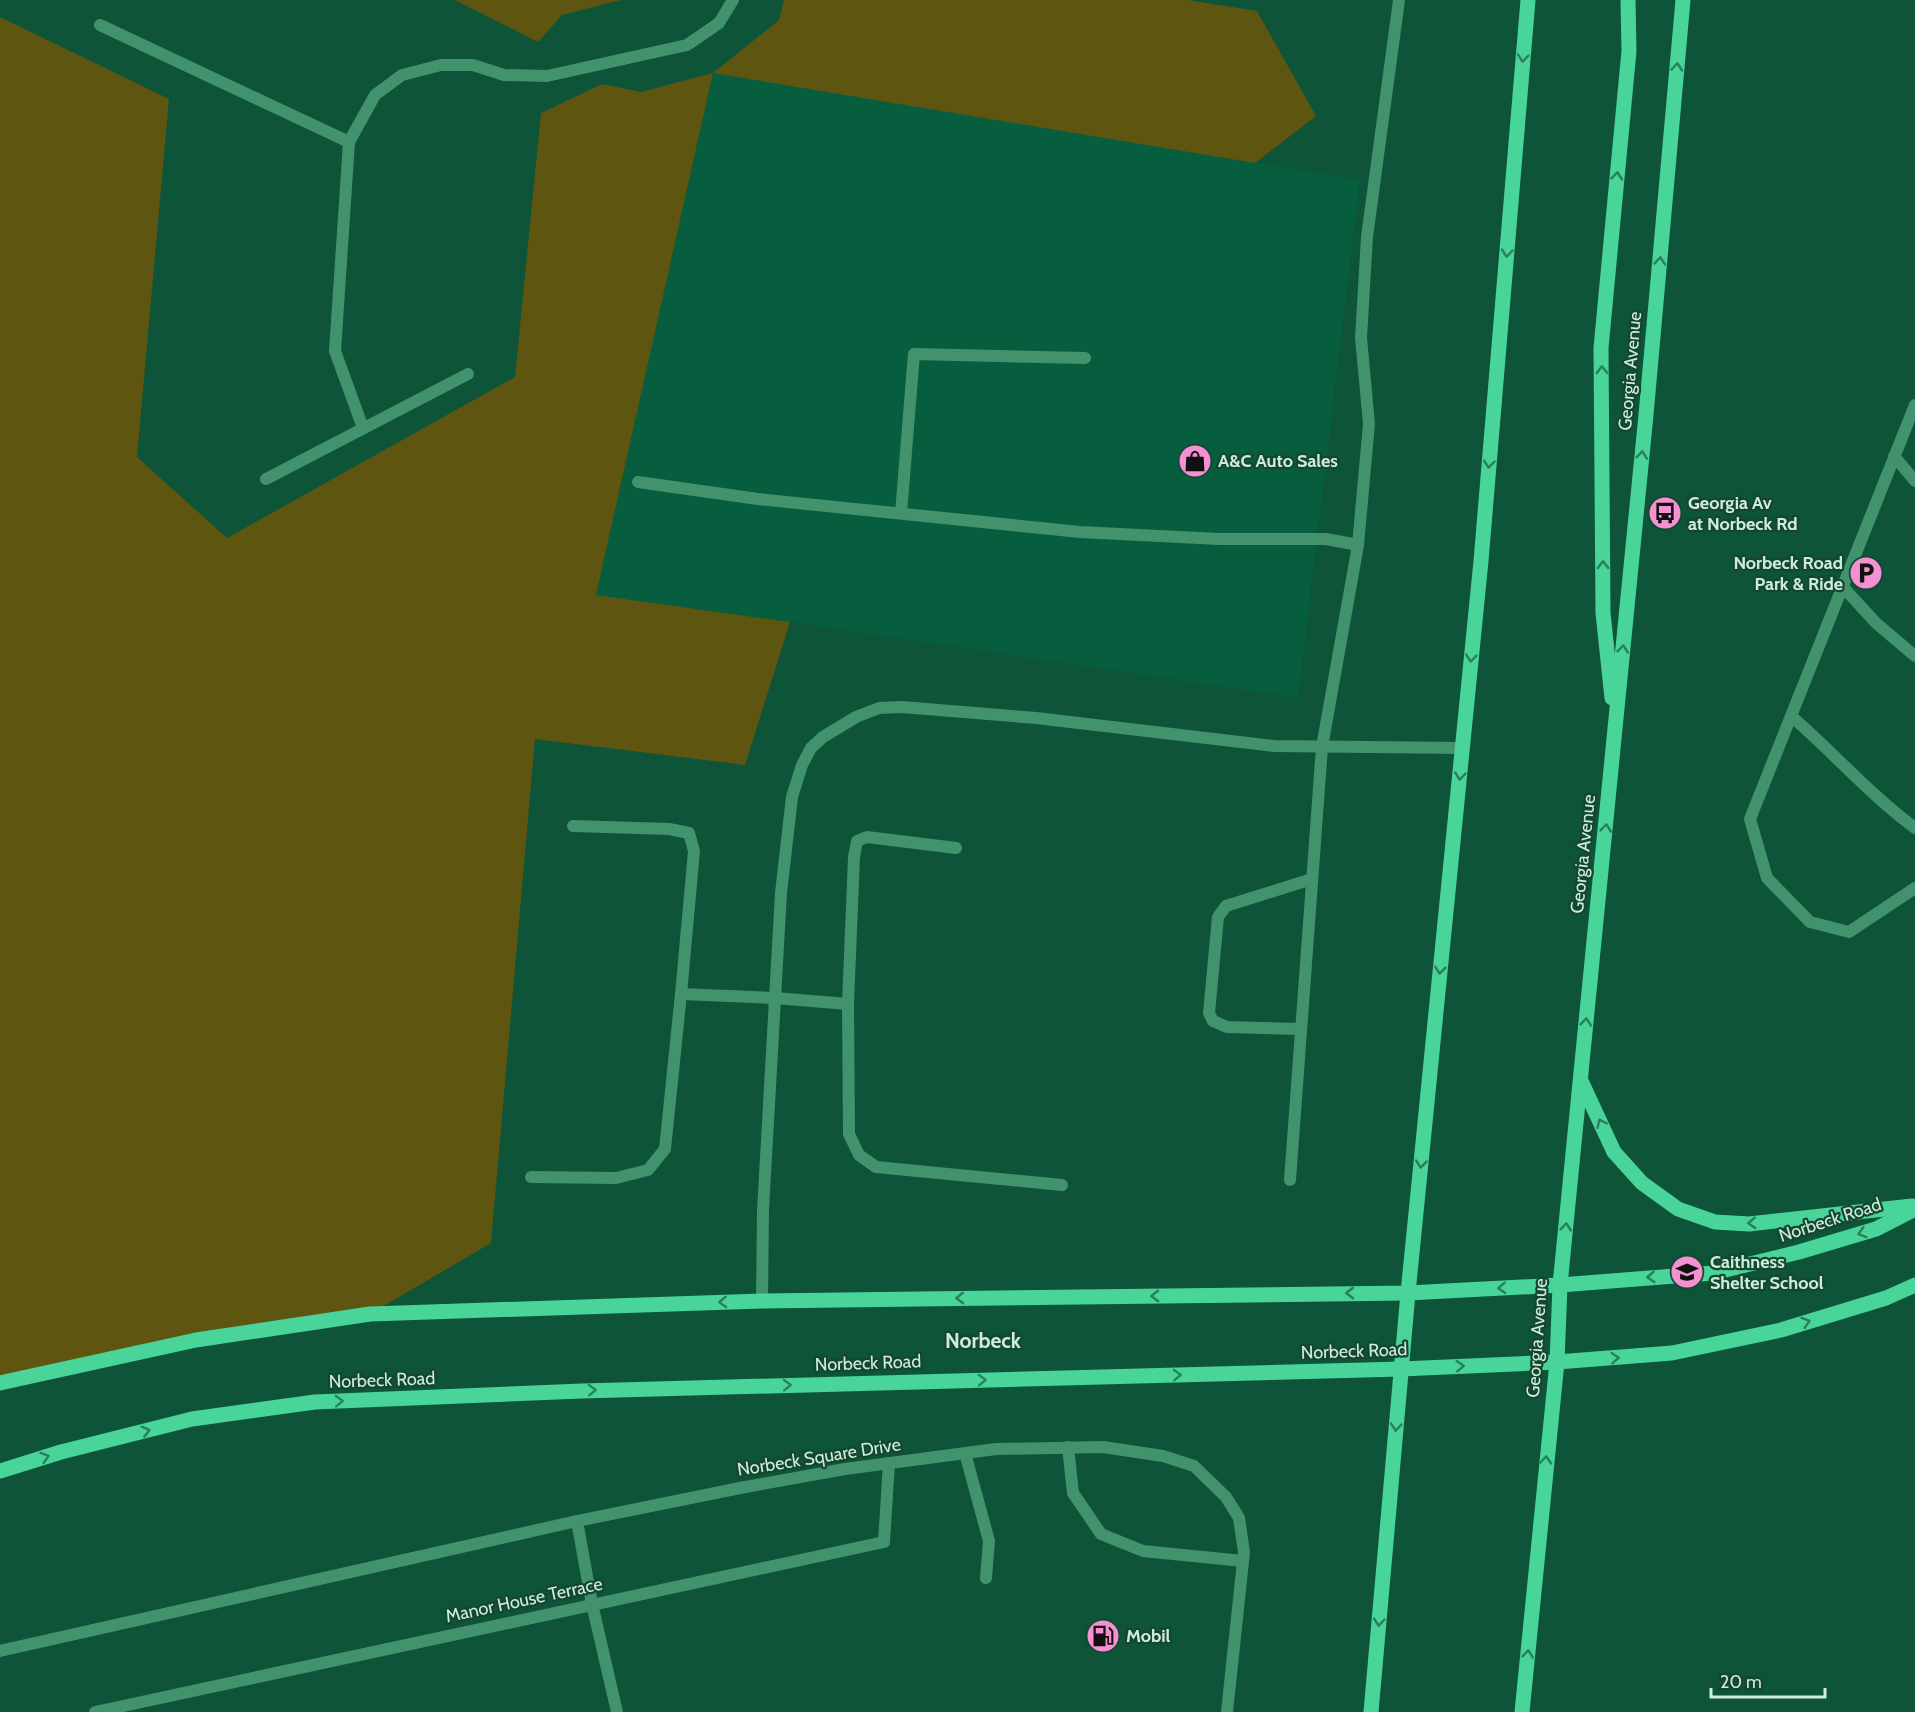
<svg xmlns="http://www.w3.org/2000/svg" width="1915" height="1712" font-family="Cabin,sans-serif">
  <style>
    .built { fill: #065e3f }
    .green { fill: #5e5511 }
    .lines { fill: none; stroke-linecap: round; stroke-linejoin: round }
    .service { stroke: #42926d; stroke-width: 12 }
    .minor { stroke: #42926d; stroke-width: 12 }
    .primary { stroke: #49d499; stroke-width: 15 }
    .oneway { stroke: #297f5b }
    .labels { text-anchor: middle; stroke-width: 4.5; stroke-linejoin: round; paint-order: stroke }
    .street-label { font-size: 18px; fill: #cdeddb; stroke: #144631 }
    .poi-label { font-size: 18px; font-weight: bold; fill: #cdeddb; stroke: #144631; text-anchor: start }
    .quarter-label { font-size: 21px; font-weight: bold; fill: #cdeddb; stroke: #144631 }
  </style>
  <rect width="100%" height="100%" fill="#0d5438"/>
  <path class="built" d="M713,73L1360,180L1298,698L790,622L596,595Z"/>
  <g class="green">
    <path d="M455,0H621L562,15L538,42Z"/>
    <path d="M784,0H1188L1257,11L1316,116L1255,163L713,73L596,595L790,622L745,765L535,739L491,1243L370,1314L0,1383V17L169,99L137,457L227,538L515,377L541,113L602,84L641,92L713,73L779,20Z"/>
  </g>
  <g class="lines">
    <g class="service">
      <path d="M1915,405L1750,819L1767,878L1810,922L1849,932L1915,888"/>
      <path d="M1894,456L1915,481"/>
      <path d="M266,479L468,374"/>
      <path d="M638,482L758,499L1080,532L1219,539H1326L1358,545"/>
      <path d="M901,513L914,354L1085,358"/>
      <path d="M1843,587L1876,623L1915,656"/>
      <path d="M1791,716C1833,752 1870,795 1915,828"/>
      <path d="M573,826L669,829L689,833L694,851L681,994L775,998L848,1004L854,857L857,841L867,837L956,848"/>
      <path d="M848,1004L849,1134L859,1155L876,1167L1062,1185"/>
      <path d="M1301,1029L1227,1027L1213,1021L1209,1013L1218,917L1226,906L1312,879"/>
      <path d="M531,1177L616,1178L648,1170L665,1149L681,994"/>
      <path d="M1290,1180L1322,747L1358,545L1369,424L1361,338L1367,237L1399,0"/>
      <path d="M762,1301L763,1210L781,893L792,797L802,765L811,748L823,737L856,717L879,708L902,707L1036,718L1274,746L1462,748"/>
      <path d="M1068,1447L1073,1493L1101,1534L1143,1551L1243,1561"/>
      <path d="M965,1453L989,1541L986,1578"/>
    </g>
    <g class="minor">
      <path d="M100,25L349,142"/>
      <path d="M363,428L335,351L349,142L375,95L402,75L441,65H473L504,75L547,76L687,45L719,23L733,0"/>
      <path d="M577,1521L592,1604L617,1712"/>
      <path d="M0,1651L577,1521L740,1488L845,1469L996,1449L1103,1447L1163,1456L1194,1466L1226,1497L1239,1518L1244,1552L1227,1712"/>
      <path d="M95,1712L884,1542L889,1463"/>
    </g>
    <g class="primary">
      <path d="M1612,698L1603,613L1601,348L1629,51L1628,0"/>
      <path d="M1581,1081L1614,1152L1642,1183L1678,1209L1715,1222L1749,1224L1912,1206"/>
      <path d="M0,1383L196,1340L370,1314L762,1301L1408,1293L1560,1285L1713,1273L1799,1252L1876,1229L1915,1209"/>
      <path d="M0,1471L61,1452L192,1419L315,1402L582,1391L1401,1369L1557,1362L1672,1353L1781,1330L1886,1298L1915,1285"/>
      <path d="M1371,1712L1408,1293L1481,561L1528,0"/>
      <path d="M1522,1712L1557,1362L1560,1285L1646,415L1683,0"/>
    </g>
  </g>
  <defs><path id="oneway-chevron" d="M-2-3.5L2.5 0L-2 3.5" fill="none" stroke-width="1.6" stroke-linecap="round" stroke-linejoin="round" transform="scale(1.5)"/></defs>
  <g class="oneway">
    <use href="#oneway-chevron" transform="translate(1523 58) rotate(95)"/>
    <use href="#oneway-chevron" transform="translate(1677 67) rotate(-85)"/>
    <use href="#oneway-chevron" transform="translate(1617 176) rotate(-85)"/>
    <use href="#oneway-chevron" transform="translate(1507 253) rotate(95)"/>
    <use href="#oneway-chevron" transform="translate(1660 261) rotate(-85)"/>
    <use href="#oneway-chevron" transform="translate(1602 370) rotate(-91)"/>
    <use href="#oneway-chevron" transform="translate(1642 455) rotate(-84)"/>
    <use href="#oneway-chevron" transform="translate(1489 464) rotate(95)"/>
    <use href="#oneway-chevron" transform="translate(1603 565) rotate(-90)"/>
    <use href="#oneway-chevron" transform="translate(1623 649) rotate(-84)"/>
    <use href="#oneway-chevron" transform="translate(1471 658) rotate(96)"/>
    <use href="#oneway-chevron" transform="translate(1460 776) rotate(96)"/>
    <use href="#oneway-chevron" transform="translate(1606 828) rotate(-84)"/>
    <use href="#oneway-chevron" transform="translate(1440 970) rotate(96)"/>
    <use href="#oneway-chevron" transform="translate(1586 1022) rotate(-84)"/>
    <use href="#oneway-chevron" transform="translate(1601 1123) rotate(-115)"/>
    <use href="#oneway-chevron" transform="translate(1421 1164) rotate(96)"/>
    <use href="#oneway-chevron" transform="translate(1752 1223) rotate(177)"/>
    <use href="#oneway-chevron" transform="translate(1566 1227) rotate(-84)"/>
    <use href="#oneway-chevron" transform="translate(1862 1233) rotate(163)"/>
    <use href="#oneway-chevron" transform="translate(1651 1277) rotate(176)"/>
    <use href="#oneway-chevron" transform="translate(1502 1288) rotate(177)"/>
    <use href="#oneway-chevron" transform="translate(1350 1293) rotate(180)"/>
    <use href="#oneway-chevron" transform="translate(1155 1296) rotate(179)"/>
    <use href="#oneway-chevron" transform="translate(960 1298) rotate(179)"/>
    <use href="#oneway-chevron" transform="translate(723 1302) rotate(178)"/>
    <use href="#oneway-chevron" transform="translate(1806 1322) rotate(-17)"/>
    <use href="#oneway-chevron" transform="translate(1615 1358) rotate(-4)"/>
    <use href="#oneway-chevron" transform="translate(1460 1366) rotate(-3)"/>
    <use href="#oneway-chevron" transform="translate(1177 1375) rotate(-2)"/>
    <use href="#oneway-chevron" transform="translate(982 1380) rotate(-2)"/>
    <use href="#oneway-chevron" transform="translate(787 1385) rotate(-2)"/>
    <use href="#oneway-chevron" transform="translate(592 1390) rotate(-2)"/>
    <use href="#oneway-chevron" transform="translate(339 1401) rotate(-2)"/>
    <use href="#oneway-chevron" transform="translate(1396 1427) rotate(95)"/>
    <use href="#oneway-chevron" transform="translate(146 1431) rotate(-14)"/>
    <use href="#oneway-chevron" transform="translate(45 1457) rotate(-17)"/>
    <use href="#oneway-chevron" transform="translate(1546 1460) rotate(-85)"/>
    <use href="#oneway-chevron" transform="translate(1379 1622) rotate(95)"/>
    <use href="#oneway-chevron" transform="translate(1528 1654) rotate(-84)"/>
  </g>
  <defs>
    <g id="shop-disc" transform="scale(1.725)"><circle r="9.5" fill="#f591d2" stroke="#144631"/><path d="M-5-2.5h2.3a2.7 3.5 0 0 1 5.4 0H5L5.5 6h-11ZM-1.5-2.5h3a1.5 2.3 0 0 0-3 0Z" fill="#111"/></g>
    <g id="bus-disc" transform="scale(1.725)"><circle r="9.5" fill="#f591d2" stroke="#144631"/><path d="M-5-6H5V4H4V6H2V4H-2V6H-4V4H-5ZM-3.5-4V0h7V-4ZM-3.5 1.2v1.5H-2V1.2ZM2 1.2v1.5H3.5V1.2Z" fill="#111"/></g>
    <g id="parking-disc" transform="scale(1.725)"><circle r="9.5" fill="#f591d2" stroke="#144631"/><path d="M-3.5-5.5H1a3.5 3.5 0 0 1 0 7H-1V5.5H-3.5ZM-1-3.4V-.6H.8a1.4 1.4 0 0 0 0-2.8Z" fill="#111"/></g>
    <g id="school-disc" transform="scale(1.725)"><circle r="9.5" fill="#f591d2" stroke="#144631"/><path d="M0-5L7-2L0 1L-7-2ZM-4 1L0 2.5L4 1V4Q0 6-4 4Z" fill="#111"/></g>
    <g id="fuel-disc" transform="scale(1.725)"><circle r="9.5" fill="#f591d2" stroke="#144631"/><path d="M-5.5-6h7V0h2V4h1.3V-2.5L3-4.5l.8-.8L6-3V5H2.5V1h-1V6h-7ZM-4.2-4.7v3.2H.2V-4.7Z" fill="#111"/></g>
  </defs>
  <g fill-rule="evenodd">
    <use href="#shop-disc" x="1195" y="461"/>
    <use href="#bus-disc" x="1665" y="513"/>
    <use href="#parking-disc" x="1866" y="573"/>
    <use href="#school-disc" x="1687" y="1272"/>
    <use href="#fuel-disc" x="1103" y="1636"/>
  </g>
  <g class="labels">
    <g class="street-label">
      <text transform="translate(1630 371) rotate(-85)" y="6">Georgia Avenue</text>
      <text transform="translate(1583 854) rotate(-84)" y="6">Georgia Avenue</text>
      <text transform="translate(1830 1220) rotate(-18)" y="6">Norbeck Road</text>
      <text transform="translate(1537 1338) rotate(-86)" y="6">Georgia Avenue</text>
      <text transform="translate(1354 1351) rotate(-2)" y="6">Norbeck Road</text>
      <text transform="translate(868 1363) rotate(-2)" y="6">Norbeck Road</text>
      <text transform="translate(382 1380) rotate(-2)" y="6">Norbeck Road</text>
      <text transform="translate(819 1457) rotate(-9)" y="6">Norbeck Square Drive</text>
      <text transform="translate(524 1600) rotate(-12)" y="6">Manor House Terrace</text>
    </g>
    <g class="poi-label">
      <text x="1218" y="467">A&amp;C Auto Sales</text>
      <text x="1688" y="509">Georgia Av<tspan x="1688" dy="21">at Norbeck Rd</tspan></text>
      <text x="1843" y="569" text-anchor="end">Norbeck Road<tspan x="1843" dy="21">Park &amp; Ride</tspan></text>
      <text x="1710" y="1268">Caithness<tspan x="1710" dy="21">Shelter School</tspan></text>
      <text x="1126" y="1642">Mobil</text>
    </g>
    <g class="quarter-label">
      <text x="983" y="1348">Norbeck</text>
    </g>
  </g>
  <path d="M1711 1688v9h114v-9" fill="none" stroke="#cdeddb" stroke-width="3"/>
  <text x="1720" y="1688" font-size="18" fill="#cdeddb" stroke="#144631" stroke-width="4.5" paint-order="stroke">20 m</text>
</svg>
